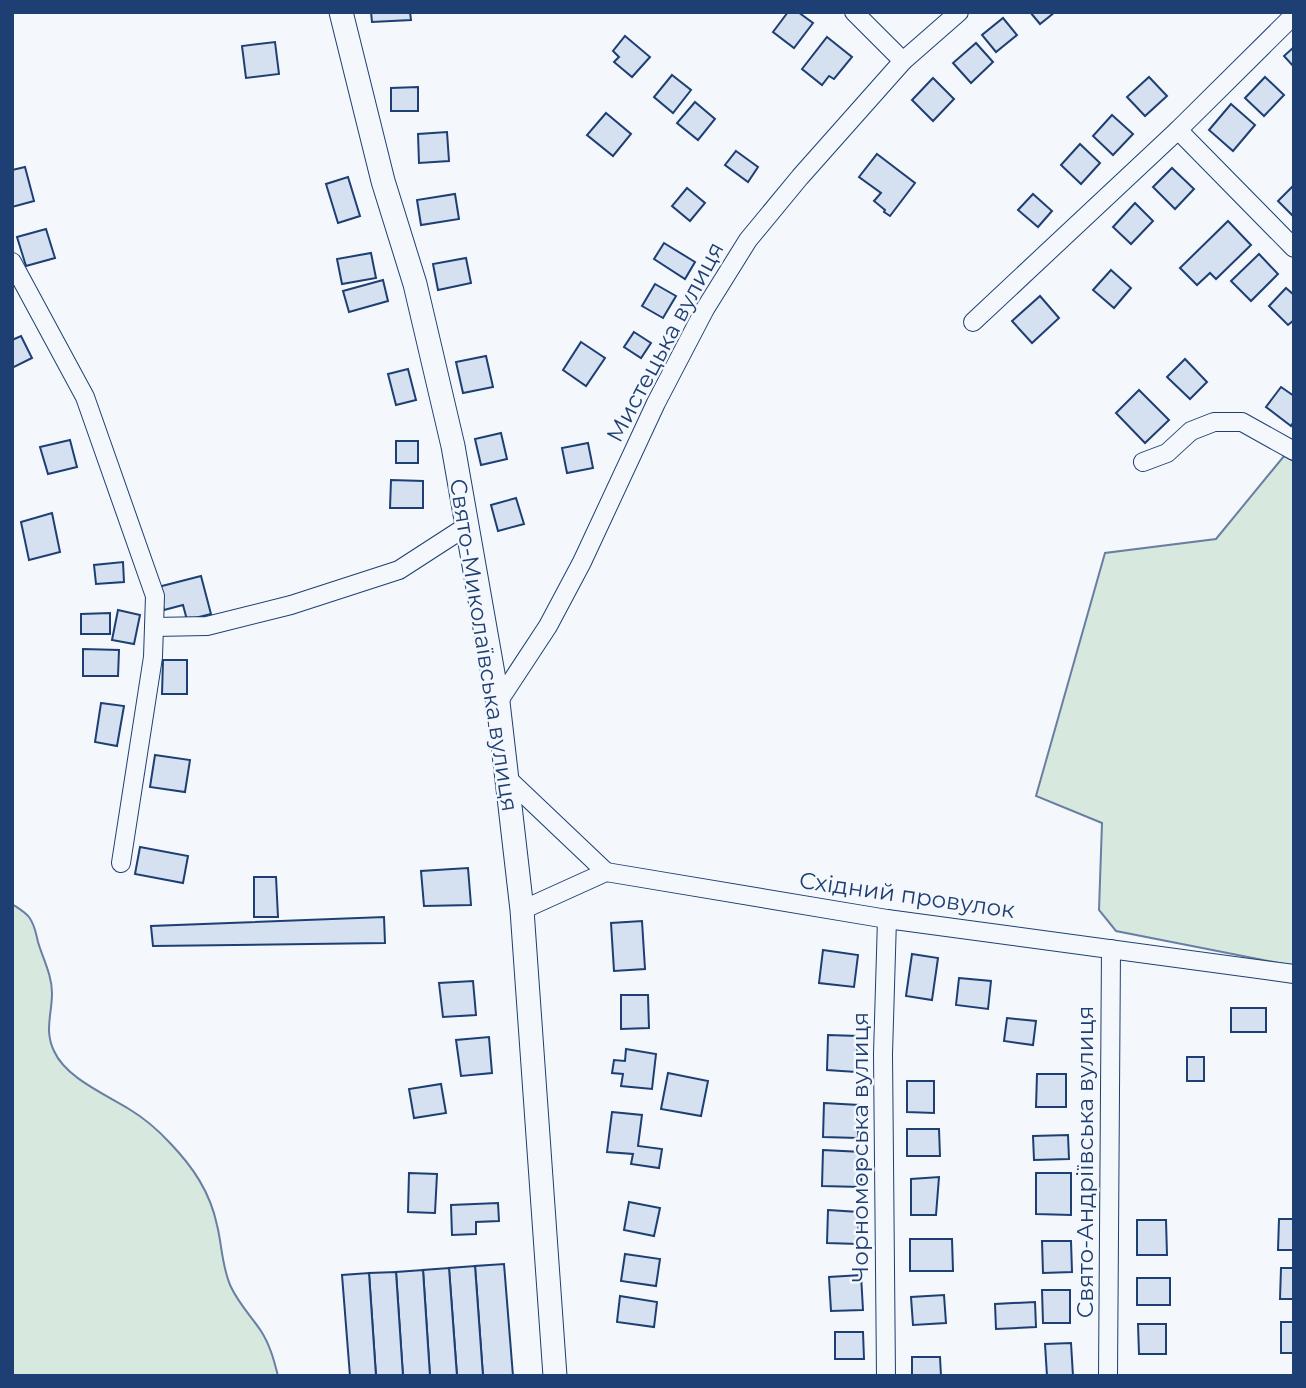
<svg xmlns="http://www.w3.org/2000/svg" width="1306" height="1388" font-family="Montserrat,sans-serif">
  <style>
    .green { fill: #d7e8df; stroke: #687fa3; stroke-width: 2 }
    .building { fill: #d5e0f0; stroke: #1d3f73; stroke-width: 2 }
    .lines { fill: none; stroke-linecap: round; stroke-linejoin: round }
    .minor-casing { stroke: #1d3f73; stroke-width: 20 }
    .tertiary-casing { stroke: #1d3f73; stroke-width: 25 }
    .minor { stroke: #f4f7fb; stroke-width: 18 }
    .tertiary { stroke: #f4f7fb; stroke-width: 23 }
    .labels { text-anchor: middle; stroke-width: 5; stroke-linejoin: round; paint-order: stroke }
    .street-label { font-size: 23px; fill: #1d3f73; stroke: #f4f7fb }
  </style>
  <rect width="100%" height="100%" fill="#f4f7fb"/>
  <g class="green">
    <path d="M1284,456L1294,461V966L1116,931L1099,910L1102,823L1036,796L1105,553L1216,539Z"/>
    <path d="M12,904C18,908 25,912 29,917C35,925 36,934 38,942C43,959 52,975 52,993C52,1015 44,1030 54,1051C66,1078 105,1094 129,1109C144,1118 158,1130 170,1143C193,1167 210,1192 217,1225C222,1245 222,1268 231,1287C239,1304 251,1316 261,1331C270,1345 274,1360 278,1376H12Z"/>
  </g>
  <g class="building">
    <path d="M371,12H410L411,20L372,22Z"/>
    <path d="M788,12H798L813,23L794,48L773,32Z"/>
    <path d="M1030,12H1055L1040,24Z"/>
    <path d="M1003,18L1017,35L996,52L982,35Z"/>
    <path d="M625,36L650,57L632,77L614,62L619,57L613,51Z"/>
    <path d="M827,37L852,57L834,79L829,76L822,85L802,69Z"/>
    <path d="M275,42L279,74L246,78L242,46Z"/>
    <path d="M976,43L993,62L971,83L953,63Z"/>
    <path d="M1294,47V67L1284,56Z"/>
    <path d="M672,75L691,90L673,113L654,97Z"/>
    <path d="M1149,77L1167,96L1145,116L1127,97Z"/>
    <path d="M1265,77L1284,95L1264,116L1245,98Z"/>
    <path d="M933,78L954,99L933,121L912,100Z"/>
    <path d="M418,87V111H391V88Z"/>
    <path d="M695,102L715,119L698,140L677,123Z"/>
    <path d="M1231,104L1255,125L1233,151L1209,130Z"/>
    <path d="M606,113L631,134L613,156L587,135Z"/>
    <path d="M1112,115L1133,134L1113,155L1093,136Z"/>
    <path d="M447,132L449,161L419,163L418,134Z"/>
    <path d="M1080,144L1100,163L1081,184L1061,165Z"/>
    <path d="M736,151L758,167L748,182L725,165Z"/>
    <path d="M877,154L915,183L890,216L884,212L885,210L874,201L881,193L859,177Z"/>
    <path d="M25,167L34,201L12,207V170Z"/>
    <path d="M1172,168L1194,189L1175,209L1153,187Z"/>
    <path d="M348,177L360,216L338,223L326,184Z"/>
    <path d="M1294,185V217L1278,201Z"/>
    <path d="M687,188L705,203L690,221L672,206Z"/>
    <path d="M455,194L459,219L421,225L417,200Z"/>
    <path d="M1033,194L1052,211L1038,227L1018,210Z"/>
    <path d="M1135,203L1153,221L1131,244L1113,227Z"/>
    <path d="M1228,221L1251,245L1216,279L1210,273L1197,285L1180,268Z"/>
    <path d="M46,229L55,258L26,266L17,237Z"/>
    <path d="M664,243L695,262L685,279L654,259Z"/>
    <path d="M371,253L376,278L342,284L337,259Z"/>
    <path d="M1259,254L1278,274L1251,301L1231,281Z"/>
    <path d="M466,258L471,283L438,290L433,264Z"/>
    <path d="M1111,270L1131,288L1114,308L1093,290Z"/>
    <path d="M383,280L388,301L349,312L343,291Z"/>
    <path d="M655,284L676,296L663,318L642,306Z"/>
    <path d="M1286,288L1294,295V320L1288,325L1269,306Z"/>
    <path d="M1040,296L1059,318L1032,343L1012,321Z"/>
    <path d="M634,332L651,343L641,358L624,347Z"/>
    <path d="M21,336L32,358L12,368V340Z"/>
    <path d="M581,342L605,358L586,386L563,370Z"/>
    <path d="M486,356L493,387L463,393L456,362Z"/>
    <path d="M1185,359L1207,382L1190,399L1167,377Z"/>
    <path d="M408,369L416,400L396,405L388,374Z"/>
    <path d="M1281,387L1294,396V421L1291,426L1266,407Z"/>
    <path d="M1139,390L1169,420L1145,443L1116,413Z"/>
    <path d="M501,433L507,459L481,465L475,439Z"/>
    <path d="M70,440L77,467L48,474L40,447Z"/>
    <rect x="396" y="441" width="22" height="22"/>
    <path d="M588,443L593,468L567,473L562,448Z"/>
    <path d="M391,480L423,481V508H390Z"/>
    <path d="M516,498L524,524L498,531L491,505Z"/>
    <path d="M52,513L60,552L29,560L21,522Z"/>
    <path d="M123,562L124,582L96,584L94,565Z"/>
    <path d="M201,576L211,614L187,620L183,605L164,610L158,587Z"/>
    <path d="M118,610L140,615L134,644L112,640Z"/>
    <path d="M110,613V634H81V614Z"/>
    <path d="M83,649L119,650L118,676H83Z"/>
    <path d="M163,660H187V694H162Z"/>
    <path d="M101,703L124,706L117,746L95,742Z"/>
    <path d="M155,755L190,760L185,792L150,787Z"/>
    <path d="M140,847L188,856L183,883L135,874Z"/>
    <path d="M468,868L471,905L424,906L421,871Z"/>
    <path d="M254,877H276L278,917H254Z"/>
    <path d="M384,917L385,943L153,946L151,926Z"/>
    <path d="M642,921L645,969L614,971L611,923Z"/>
    <path d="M823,950L858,955L854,987L819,983Z"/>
    <path d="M912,954L938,958L932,1000L906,996Z"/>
    <path d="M959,978L991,981L988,1009L956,1005Z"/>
    <path d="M473,981L476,1015L443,1017L439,983Z"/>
    <path d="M621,995H648L649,1028L621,1029Z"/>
    <rect x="1231" y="1008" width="35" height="24"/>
    <path d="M1007,1018L1036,1021L1033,1045L1004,1041Z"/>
    <path d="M828,1035L858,1036L856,1072L827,1070Z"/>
    <path d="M489,1037L492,1073L461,1076L456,1040Z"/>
    <path d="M626,1049L656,1054L652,1089L621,1086L623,1074L612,1073L614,1060L625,1061Z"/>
    <rect x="1187" y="1057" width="17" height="24"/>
    <path d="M668,1073L708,1081L701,1116L661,1109Z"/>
    <path d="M1037,1074H1066V1107H1036Z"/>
    <path d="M907,1081H934V1113L907,1112Z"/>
    <path d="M441,1084L446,1113L414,1118L409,1089Z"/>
    <path d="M824,1103L859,1105L858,1138L823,1137Z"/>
    <path d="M612,1112L642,1115L638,1146L662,1149L659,1168L631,1164L633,1154L607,1152Z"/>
    <path d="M907,1129H939L940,1156H907Z"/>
    <path d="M1068,1135L1069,1159L1034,1160L1033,1136Z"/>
    <path d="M823,1150L862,1152L861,1187L822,1186Z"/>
    <path d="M409,1173L437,1174L435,1213L408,1212Z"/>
    <path d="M1036,1173H1071V1215L1036,1214Z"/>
    <path d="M939,1177L936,1215H911V1179Z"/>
    <path d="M629,1202L660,1208L654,1236L624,1230Z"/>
    <path d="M498,1203L499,1221L476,1222V1234L452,1235L451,1205Z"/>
    <path d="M828,1210L859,1212L858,1244L827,1243Z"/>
    <path d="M1279,1219H1294V1250H1278Z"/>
    <path d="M1137,1220H1166L1167,1255H1137Z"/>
    <path d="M910,1239H952L953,1271H910Z"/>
    <path d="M1042,1241H1071L1072,1272L1043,1273Z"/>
    <path d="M625,1254L660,1259L656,1286L621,1281Z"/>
    <path d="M504,1264L513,1376H483L475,1266Z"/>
    <path d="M475,1266L483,1376H457L449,1268Z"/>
    <path d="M449,1268L457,1376H430L423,1270Z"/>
    <path d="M1281,1268H1294V1299H1280Z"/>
    <path d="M423,1270L430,1376H403L396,1272Z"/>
    <path d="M396,1272L403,1376H376L369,1273Z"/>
    <path d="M369,1273L376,1376H350L342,1275Z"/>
    <path d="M861,1275L863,1310L831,1311L829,1277Z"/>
    <rect x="1137" y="1278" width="33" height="27"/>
    <path d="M1042,1290H1070V1323H1043Z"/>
    <path d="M944,1295L946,1323L913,1325L911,1297Z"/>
    <path d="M620,1296L657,1302L654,1327L617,1322Z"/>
    <path d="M1035,1302L1036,1327L996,1329L995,1304Z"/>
    <rect x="1281" y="1322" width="13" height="31"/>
    <path d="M1138,1324H1166V1354H1139Z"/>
    <path d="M835,1332H863L864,1359H835Z"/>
    <path d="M1071,1343L1073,1376H1047L1045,1344Z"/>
    <path d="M912,1357H940L941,1376H912Z"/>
  </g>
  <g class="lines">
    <g class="minor-casing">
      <g id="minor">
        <path d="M854,12L903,61"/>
        <path d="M1178,130L1294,248"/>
        <path d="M12,262L85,397L155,596L153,657L121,863"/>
        <path d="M973,322L1178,130L1294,15"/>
        <path d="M1143,462L1167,453L1191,431L1214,422H1242L1294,451"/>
        <path d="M154,627L207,626L291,605L399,570L467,526"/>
        <path d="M498,702L548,626L582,562L656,403L705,309L748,240L800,177L903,61L959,12"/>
        <path d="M507,778L606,872"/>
        <path d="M522,910L606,872L887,919L1294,974"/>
        <path d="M886,1376L883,1054L887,919"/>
        <path d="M1108,1376L1111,949"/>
      </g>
    </g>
    <g class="tertiary-casing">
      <path id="tertiary" d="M341,12L383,181L415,284L453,446L498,702L522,910L555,1376"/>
    </g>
    <use href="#minor" class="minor"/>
    <use href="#tertiary" class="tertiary"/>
  </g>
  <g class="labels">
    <g class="street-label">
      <text transform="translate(665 342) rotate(-62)" y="8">Мистецька вулиця</text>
      <text transform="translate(484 645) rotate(81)" y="8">Свято-Миколаївська вулиця</text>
      <text transform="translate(907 895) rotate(8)" y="8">Східний провулок</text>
      <text transform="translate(860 1147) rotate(-90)" y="8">Чорноморська вулиця</text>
      <text transform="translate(1085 1162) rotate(-90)" y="8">Свято-Андріївська вулиця</text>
    </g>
  </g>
  <rect width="1306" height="1388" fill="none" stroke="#1d3f73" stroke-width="28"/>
</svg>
